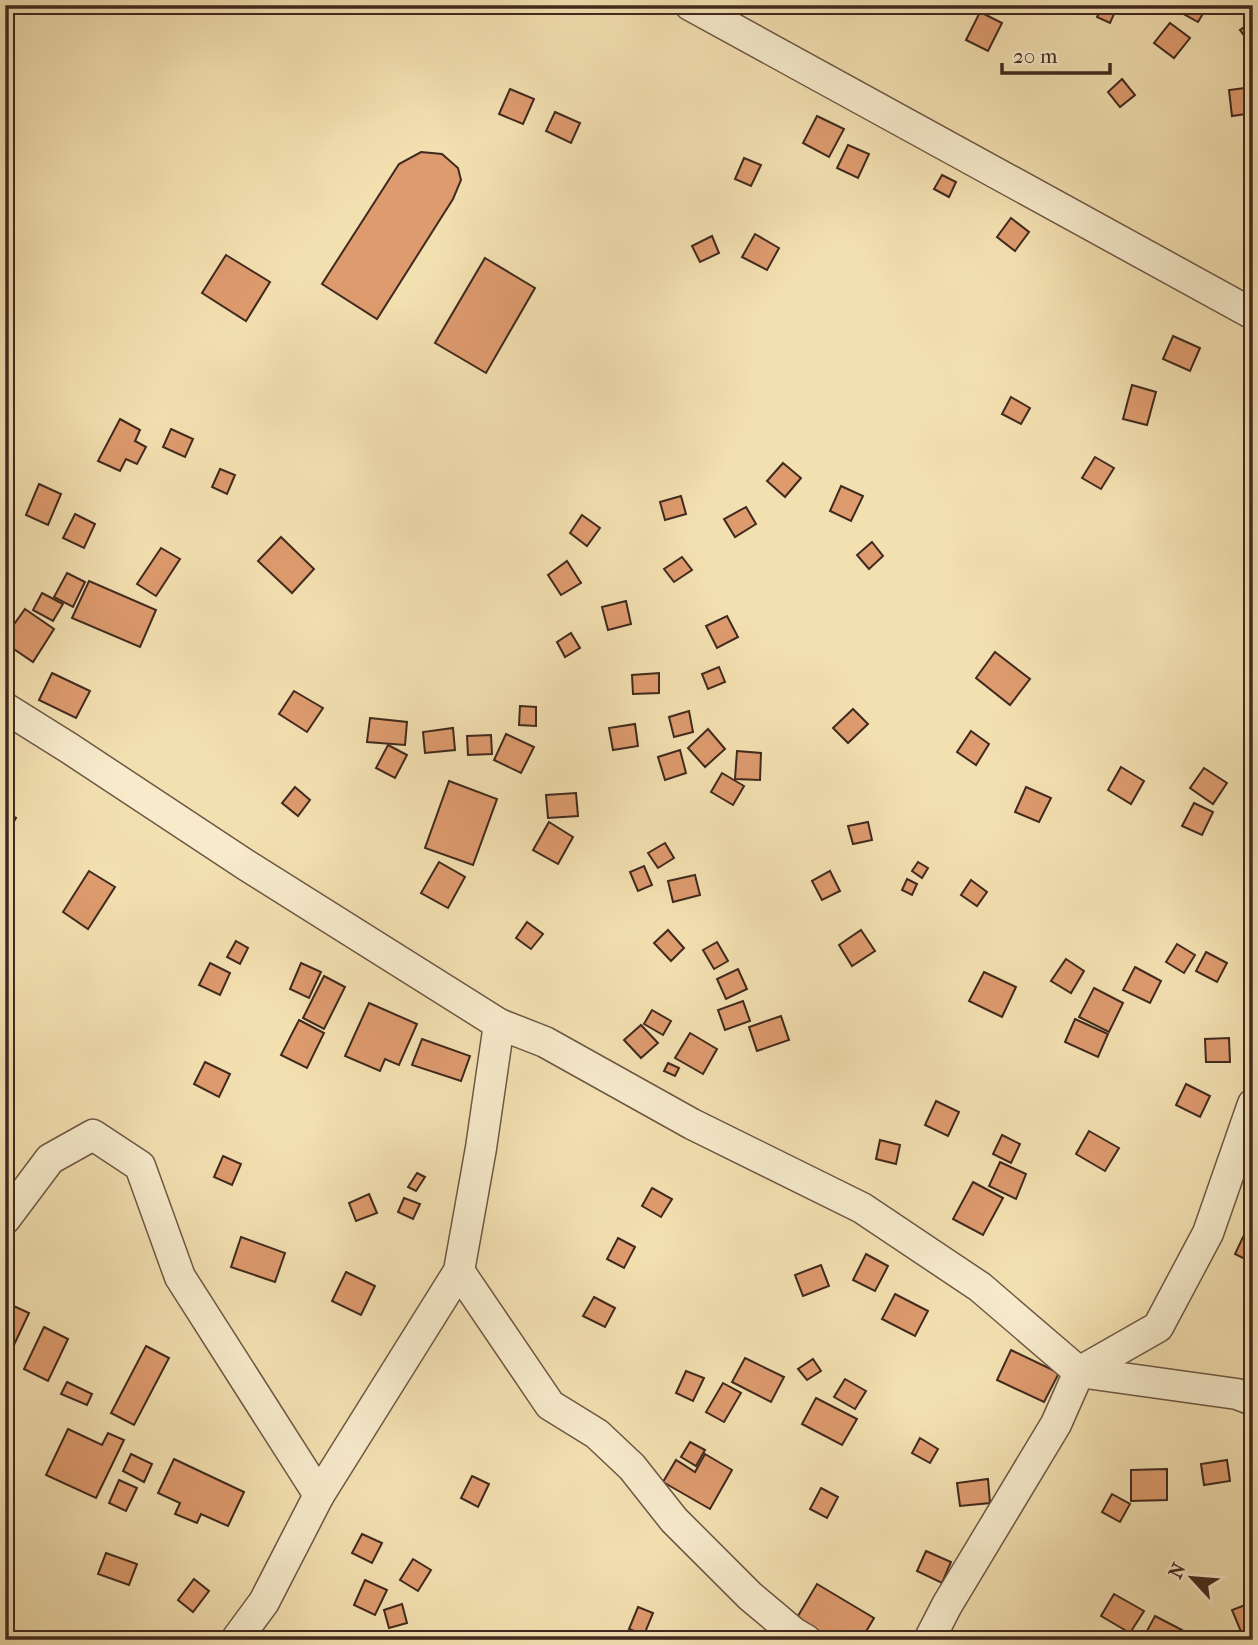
<svg xmlns="http://www.w3.org/2000/svg" width="1258" height="1645" font-family="'IM FELL French Canon',serif">
  <style>
    .building { fill: #de9b6e; stroke: #40291e; stroke-width: 2 }
    .lines { fill: none; stroke-linecap: round; stroke-linejoin: round }
    .street-casing { stroke: #6d5743; stroke-width: 33 }
    .street { stroke: #f7ebcc; stroke-width: 30 }
  </style>
  <rect width="100%" height="100%" fill="#f3e0b1"/>
  <filter id="stains"><feTurbulence type="fractalNoise" baseFrequency=".00286" numOctaves="4"/><feColorMatrix values="0 0 0 0 .2 0 0 0 0 .09 0 0 0 0 .02 0 0 0 .5 -.17"/></filter>
  <radialGradient id="worn" r=".72"><stop offset=".6" stop-color="#630" stop-opacity="0"/><stop offset="1" stop-color="#630" stop-opacity=".3"/></radialGradient>
  <g class="building">
    <path d="M1103,5H1118L1110,23L1097,17Z"/>
    <path d="M1184,5H1208L1198,22L1180,12Z"/>
    <path d="M980,12L1002,23L988,51L966,40Z"/>
    <path d="M1253,21V48L1240,30Z"/>
    <path d="M1170,23L1190,38L1174,58L1154,43Z"/>
    <path d="M1122,79L1135,95L1120,107L1108,92Z"/>
    <path d="M1253,87V113L1232,116L1229,90Z"/>
    <path d="M510,89L534,99L523,124L499,114Z"/>
    <path d="M555,112L580,123L571,143L546,131Z"/>
    <path d="M817,116L844,129L829,157L803,143Z"/>
    <path d="M848,145L869,154L858,178L837,168Z"/>
    <path d="M421,152L442,154L458,168L461,180L453,199L377,319L322,284L399,164Z"/>
    <path d="M744,158L761,165L751,186L735,179Z"/>
    <path d="M942,175L956,182L949,197L934,189Z"/>
    <path d="M1011,218L1029,232L1015,251L997,237Z"/>
    <path d="M755,234L779,248L767,270L742,257Z"/>
    <path d="M712,236L719,253L700,262L692,246Z"/>
    <path d="M226,255L270,282L246,321L202,293Z"/>
    <path d="M485,258L535,288L486,373L435,343Z"/>
    <path d="M1173,336L1200,348L1190,371L1163,359Z"/>
    <path d="M1132,385L1156,392L1147,425L1123,419Z"/>
    <path d="M1011,397L1030,408L1021,424L1002,414Z"/>
    <path d="M120,419L140,430L135,441L146,447L137,464L126,459L120,471L98,461Z"/>
    <path d="M171,429L193,439L185,457L163,447Z"/>
    <path d="M1095,457L1114,468L1101,489L1082,478Z"/>
    <path d="M783,463L801,478L785,497L767,481Z"/>
    <path d="M220,469L235,475L227,494L212,487Z"/>
    <path d="M39,484L61,494L48,525L26,515Z"/>
    <path d="M841,486L863,496L851,521L830,511Z"/>
    <path d="M681,496L686,514L665,520L660,502Z"/>
    <path d="M746,507L756,524L735,537L724,519Z"/>
    <path d="M75,514L95,524L84,548L63,538Z"/>
    <path d="M582,515L600,528L587,546L570,533Z"/>
    <path d="M281,537L314,569L292,593L258,561Z"/>
    <path d="M872,542L883,556L869,569L857,555Z"/>
    <path d="M161,548L180,559L156,596L137,584Z"/>
    <path d="M682,557L692,570L674,582L664,569Z"/>
    <path d="M567,561L581,583L561,595L548,575Z"/>
    <path d="M67,573L85,582L73,607L54,597Z"/>
    <path d="M89,581L156,610L140,647L72,618Z"/>
    <path d="M42,593L63,604L53,621L33,610Z"/>
    <path d="M626,601L631,624L608,630L602,607Z"/>
    <path d="M25,609L54,629L33,662L5,643V637Z"/>
    <path d="M727,616L738,637L717,648L706,626Z"/>
    <path d="M571,633L580,648L565,657L557,642Z"/>
    <path d="M995,652L1030,679L1010,705L976,678Z"/>
    <path d="M719,667L725,682L708,689L702,674Z"/>
    <path d="M52,673L90,691L76,718L39,700Z"/>
    <path d="M659,673V693L633,694L632,675Z"/>
    <path d="M294,691L323,708L307,732L279,714Z"/>
    <path d="M520,706L536,707V726L519,725Z"/>
    <path d="M853,709L868,724L848,743L833,728Z"/>
    <path d="M689,711L693,732L674,737L669,717Z"/>
    <path d="M370,718L407,722L405,745L367,742Z"/>
    <path d="M635,724L638,746L613,750L609,728Z"/>
    <path d="M453,728L455,750L425,753L423,732Z"/>
    <path d="M708,729L725,749L705,767L688,748Z"/>
    <path d="M971,731L989,744L976,765L957,752Z"/>
    <path d="M506,734L534,747L521,773L494,760Z"/>
    <path d="M491,735L492,754L468,755L467,736Z"/>
    <path d="M388,745L407,755L395,778L376,768Z"/>
    <path d="M680,750L686,773L665,780L658,757Z"/>
    <path d="M737,751L761,753L760,780L735,779Z"/>
    <path d="M1121,767L1144,781L1131,804L1108,790Z"/>
    <path d="M1204,768L1227,783L1213,804L1190,788Z"/>
    <path d="M722,773L744,786L733,805L711,792Z"/>
    <path d="M449,781L497,799L473,865L425,848Z"/>
    <path d="M295,787L310,800L298,816L282,803Z"/>
    <path d="M1026,787L1051,798L1039,822L1015,812Z"/>
    <path d="M576,793L578,816L548,818L546,795Z"/>
    <path d="M1194,803L1213,812L1202,835L1182,826Z"/>
    <path d="M5,812L16,818L6,835L5,834Z"/>
    <path d="M549,822L573,837L558,864L533,850Z"/>
    <path d="M868,822L872,840L853,844L848,826Z"/>
    <path d="M665,843L674,858L658,868L648,853Z"/>
    <path d="M439,862L465,877L448,908L421,893Z"/>
    <path d="M918,862L928,868L922,878L912,871Z"/>
    <path d="M644,866L652,885L638,891L630,872Z"/>
    <path d="M89,871L115,887L88,929L63,912Z"/>
    <path d="M830,871L840,891L822,900L812,881Z"/>
    <path d="M695,875L700,895L673,902L668,881Z"/>
    <path d="M907,879L917,884L912,895L902,890Z"/>
    <path d="M971,880L987,892L977,906L961,895Z"/>
    <path d="M527,922L543,934L531,949L516,938Z"/>
    <path d="M668,930L684,948L671,961L654,943Z"/>
    <path d="M861,930L875,951L852,966L839,945Z"/>
    <path d="M236,941L248,948L240,964L227,957Z"/>
    <path d="M717,942L728,961L714,969L703,950Z"/>
    <path d="M1177,944L1195,955L1184,973L1166,962Z"/>
    <path d="M1206,952L1227,963L1217,982L1196,971Z"/>
    <path d="M1066,959L1084,971L1071,993L1051,981Z"/>
    <path d="M210,963L230,973L220,995L199,985Z"/>
    <path d="M301,963L321,972L309,998L290,989Z"/>
    <path d="M1135,967L1161,981L1150,1003L1123,990Z"/>
    <path d="M738,969L747,989L726,999L717,979Z"/>
    <path d="M984,972L1016,987L1002,1017L969,1001Z"/>
    <path d="M324,976L345,987L324,1029L303,1018Z"/>
    <path d="M1094,988L1123,1003L1109,1032L1079,1017Z"/>
    <path d="M743,1001L750,1021L725,1030L718,1010Z"/>
    <path d="M369,1003L417,1024L399,1065L385,1059L380,1071L345,1056Z"/>
    <path d="M652,1010L671,1021L663,1035L644,1024Z"/>
    <path d="M781,1016L789,1040L757,1051L749,1027Z"/>
    <path d="M1075,1019L1108,1034L1098,1057L1065,1042Z"/>
    <path d="M299,1020L324,1033L307,1068L281,1055Z"/>
    <path d="M641,1025L658,1043L641,1058L624,1040Z"/>
    <path d="M690,1033L717,1049L703,1074L675,1058Z"/>
    <path d="M1229,1038L1230,1062H1206L1205,1039Z"/>
    <path d="M422,1039L470,1056L461,1081L412,1065Z"/>
    <path d="M205,1062L230,1074L219,1097L194,1084Z"/>
    <path d="M668,1063L679,1068L675,1076L664,1071Z"/>
    <path d="M1186,1084L1210,1096L1200,1117L1176,1105Z"/>
    <path d="M936,1101L959,1112L948,1136L925,1125Z"/>
    <path d="M1089,1131L1119,1148L1105,1171L1076,1154Z"/>
    <path d="M1002,1135L1020,1144L1011,1163L993,1154Z"/>
    <path d="M880,1140L900,1145L896,1164L876,1159Z"/>
    <path d="M223,1156L241,1164L232,1185L214,1177Z"/>
    <path d="M1000,1162L1026,1174L1016,1199L989,1186Z"/>
    <path d="M417,1173L425,1177L416,1191L408,1187Z"/>
    <path d="M973,1182L1003,1198L983,1235L953,1219Z"/>
    <path d="M652,1188L672,1199L661,1217L642,1206Z"/>
    <path d="M369,1194L377,1213L356,1221L349,1203Z"/>
    <path d="M404,1198L420,1204L413,1219L398,1212Z"/>
    <path d="M241,1237L285,1253L275,1282L231,1267Z"/>
    <path d="M1243,1237L1253,1242V1263L1235,1254Z"/>
    <path d="M618,1238L635,1247L624,1268L607,1259Z"/>
    <path d="M866,1254L888,1266L875,1291L853,1280Z"/>
    <path d="M821,1265L829,1286L803,1296L795,1275Z"/>
    <path d="M346,1272L375,1286L361,1315L332,1301Z"/>
    <path d="M895,1294L928,1311L915,1336L882,1319Z"/>
    <path d="M594,1297L615,1308L605,1327L583,1316Z"/>
    <path d="M5,1302L29,1313L5,1364Z"/>
    <path d="M44,1327L68,1339L48,1381L24,1369Z"/>
    <path d="M146,1346L169,1358L134,1425L111,1413Z"/>
    <path d="M1011,1350L1059,1373L1044,1402L997,1380Z"/>
    <path d="M745,1358L784,1377L771,1402L732,1382Z"/>
    <path d="M813,1359L821,1371L807,1380L798,1369Z"/>
    <path d="M686,1371L704,1378L693,1401L676,1393Z"/>
    <path d="M845,1379L866,1391L855,1409L834,1397Z"/>
    <path d="M67,1382L92,1394L87,1405L61,1394Z"/>
    <path d="M723,1383L741,1393L724,1422L706,1412Z"/>
    <path d="M816,1398L857,1419L842,1445L802,1424Z"/>
    <path d="M68,1429L102,1445L108,1433L124,1440L96,1498L46,1475Z"/>
    <path d="M920,1438L938,1449L930,1463L912,1453Z"/>
    <path d="M690,1442L705,1450L696,1466L681,1457Z"/>
    <path d="M131,1454L152,1464L144,1482L123,1471Z"/>
    <path d="M705,1454L732,1470L710,1509L663,1482L676,1460L695,1472Z"/>
    <path d="M174,1459L244,1492L228,1526L201,1514L197,1523L175,1514L180,1503L158,1493Z"/>
    <path d="M1227,1460L1230,1481L1204,1485L1201,1464Z"/>
    <path d="M1167,1469V1500L1131,1501V1470Z"/>
    <path d="M472,1476L489,1484L478,1507L461,1498Z"/>
    <path d="M988,1479L990,1503L960,1506L957,1483Z"/>
    <path d="M119,1480L137,1488L126,1511L109,1503Z"/>
    <path d="M821,1488L838,1497L827,1518L810,1509Z"/>
    <path d="M1112,1494L1130,1504L1120,1522L1102,1512Z"/>
    <path d="M362,1534L382,1543L372,1563L352,1553Z"/>
    <path d="M926,1551L951,1562L942,1583L917,1571Z"/>
    <path d="M106,1553L137,1564L129,1585L98,1574Z"/>
    <path d="M413,1559L431,1570L418,1591L400,1580Z"/>
    <path d="M194,1579L209,1591L193,1612L178,1600Z"/>
    <path d="M365,1580L387,1590L375,1615L354,1605Z"/>
    <path d="M817,1584L874,1618L861,1640H826L795,1621Z"/>
    <path d="M1114,1594L1144,1611L1130,1633L1101,1616Z"/>
    <path d="M1253,1602V1629L1242,1634L1232,1610Z"/>
    <path d="M402,1604L407,1623L389,1628L384,1610Z"/>
    <path d="M638,1607L653,1613L644,1635L629,1629Z"/>
    <path d="M1155,1616L1182,1630L1177,1640H1142Z"/>
  </g>
  <g class="lines">
    <g class="street-casing">
      <g id="street">
        <path d="M690,5L1253,314"/>
        <path d="M5,708L69,748L246,865L499,1024L545,1042L692,1124L862,1208L980,1287L1079,1372L1237,1394L1253,1400"/>
        <path d="M5,1219L50,1159L93,1135L140,1166L180,1277L319,1495"/>
        <path d="M459,1271L550,1405L597,1434L632,1467L674,1520L750,1596L794,1633L806,1640"/>
        <path d="M236,1640L264,1602L319,1495L459,1271L481,1148L499,1024"/>
        <path d="M929,1640L947,1605L1056,1424L1079,1372L1158,1327L1208,1233L1253,1104"/>
      </g>
    </g>
    <use href="#street" class="street"/>
  </g>
  <rect width="1258" height="1645" fill="none" stroke="#f3e0b1" stroke-width="28"/>
  <rect x="7" y="7" width="1244" height="1631" fill="none" stroke="#40291e" stroke-width="3.5"/>
  <rect x="14" y="14" width="1230" height="1617" fill="none" stroke="#40291e" stroke-width="2"/>
  <g transform="translate(1192 1578) rotate(296)" stroke="#f7ebcc" stroke-width="5" paint-order="stroke">
  <path d="M0-5L12 26L0 18L-12 26Z" fill="#40291e"/>
  <text y="-10" font-size="19" font-weight="bold" text-anchor="middle" fill="#40291e">N</text>
  </g>
  <path d="M1002 63v10h108v-10" fill="none" stroke="#40291e" stroke-width="3.5"/>
  <text x="1013" y="63" font-size="21" fill="#40291e" stroke="#f7ebcc" stroke-width="5" paint-order="stroke">20 m</text>
  <rect width="100%" height="100%" filter="url(#stains)"/>
  <rect width="100%" height="100%" fill="url(#worn)"/>
</svg>
